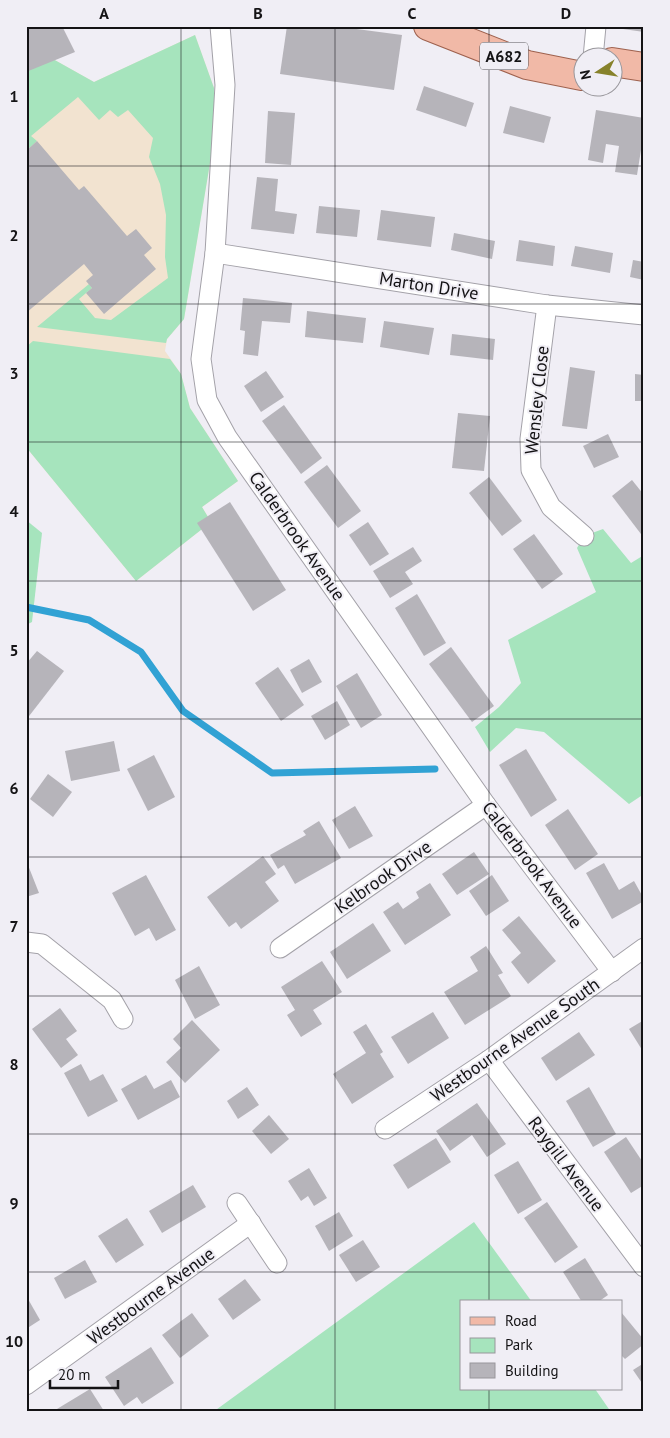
<svg xmlns="http://www.w3.org/2000/svg" width="670" height="1438" font-family="'PT Sans',sans-serif">
  <style>
    .education { fill: #f2e3d0 }
    .green { fill: #a6e4bd }
    .lines { fill: none; stroke-linecap: round; stroke-linejoin: round }
    .stream { stroke: #31a2d4; stroke-width: 7 }
    .building { fill: #b6b4ba }
    .street-casing { stroke: #a3a1a8; stroke-width: 21 }
    .primary-casing { stroke: #9e614e; stroke-width: 30 }
    .street { stroke: #fff; stroke-width: 19 }
    .primary { stroke: #f1b9a7; stroke-width: 28 }
    .grid { fill: none; stroke: #141315; stroke-width: 1; stroke-opacity: 0.55 }
    .labels { text-anchor: middle; stroke-width: 4; stroke-linejoin: round; paint-order: stroke }
    .shield { fill: #f0eef5; stroke: #565558; stroke-width: 1 }
    .shield-label { font-size: 16px; font-weight: bold; fill: #141315 }
    .street-label { font-size: 18px; fill: #141315; stroke: #f0eef5 }
    .neatline { fill: none; stroke: #141315; stroke-width: 2 }
    .grid-label { font-size: 16px; text-anchor: middle; font-weight: bold; fill: #141315 }
  </style>
  <rect width="100%" height="100%" fill="#f0eef5"/>
  <path class="education" d="M195,35L214,88V139L184,319L167,339L165,351L181,374L190,408L238,481L202,507L211,522L136,581L26,447V70L44,54L94,82Z"/>
  <g class="green">
    <path d="M195,35L214,88V139L184,319L167,339L166,343L37,327L89,284L92,288L79,299L95,318L111,320L168,278L165,257L166,215L160,184L149,157L153,138L128,110L118,117L110,110L99,120L78,97L31,136L37,141L26,151V70L44,54L94,82Z"/>
    <path d="M33,341L170,359L181,374L190,408L238,481L202,507L211,522L136,581L26,447V347Z"/>
    <path d="M26,520L42,533L32,622L26,625Z"/>
    <path d="M603,529L631,563L644,555V794L629,804L544,732L516,728L490,752L475,727L499,707L521,683L508,640L596,592L577,548L584,536Z"/>
    <path d="M474,1222L532,1302H461V1389H595L611,1412H213Z"/>
  </g>
  <g class="lines">
    <path class="stream" d="M26,607L89,620L141,652L183,711L272,773L435,769"/>
  </g>
  <g class="building">
    <path d="M32,26H62L75,52L26,72V29Z"/>
    <path d="M287,26H334L402,35L394,90L280,74Z"/>
    <path d="M616,26H644V32L616,28Z"/>
    <path d="M424,86L474,103L466,127L416,110Z"/>
    <path d="M510,106L551,117L544,143L503,133Z"/>
    <path d="M596,110L644,118V151L641,150L637,175L615,172L619,146L606,144L603,163L588,160Z"/>
    <path d="M268,111L295,113L291,165L265,163Z"/>
    <path d="M37,141L79,190L84,186L127,236L136,229L152,248L144,255L156,269L104,314L86,293L92,288L86,281L93,275L84,264L26,313V151Z"/>
    <path d="M257,177L278,179L275,211L297,214L294,234L251,229Z"/>
    <path d="M319,206L360,210L357,237L316,233Z"/>
    <path d="M381,210L435,217L431,247L377,240Z"/>
    <path d="M454,233L495,241L492,259L451,250Z"/>
    <path d="M519,240L555,246L553,266L516,261Z"/>
    <path d="M575,246L613,253L610,273L571,266Z"/>
    <path d="M633,260L644,262V280L630,277Z"/>
    <path d="M243,298L292,303L290,323L262,321L258,356L243,354L245,331L240,330Z"/>
    <path d="M307,311L366,318L363,343L305,337Z"/>
    <path d="M384,321L434,328L429,355L380,347Z"/>
    <path d="M452,334L495,339L493,360L450,355Z"/>
    <path d="M570,367L595,371L587,429L562,426Z"/>
    <path d="M266,371L284,397L261,412L244,386Z"/>
    <path d="M635,374L644,375V401H635Z"/>
    <path d="M284,405L322,458L301,474L262,421Z"/>
    <path d="M458,413L490,416L484,471L452,468Z"/>
    <path d="M608,434L619,457L594,468L583,446Z"/>
    <path d="M327,465L361,511L338,528L304,482Z"/>
    <path d="M489,477L522,521L502,536L469,493Z"/>
    <path d="M632,480L644,495V538L612,496Z"/>
    <path d="M230,502L286,590L253,611L197,523Z"/>
    <path d="M368,522L389,554L370,566L349,535Z"/>
    <path d="M534,534L563,574L542,589L513,549Z"/>
    <path d="M413,547L422,561L405,572L413,584L390,598L373,571Z"/>
    <path d="M417,594L446,643L424,656L395,608Z"/>
    <path d="M451,647L494,706L472,722L429,664Z"/>
    <path d="M37,651L64,671L26,720V664Z"/>
    <path d="M309,659L322,682L302,693L290,670Z"/>
    <path d="M278,667L304,705L281,721L255,683Z"/>
    <path d="M357,673L382,715L361,728L336,686Z"/>
    <path d="M337,701L350,725L325,740L311,716Z"/>
    <path d="M114,741L120,771L71,781L65,751Z"/>
    <path d="M526,749L557,800L531,817L499,765Z"/>
    <path d="M154,755L175,797L148,811L127,769Z"/>
    <path d="M48,774L72,792L53,817L30,799Z"/>
    <path d="M355,806L373,836L349,849L332,820Z"/>
    <path d="M568,809L598,854L575,870L545,825Z"/>
    <path d="M319,821L341,858L295,884L284,865L278,869L270,855L306,835L303,831Z"/>
    <path d="M474,852L489,874L457,895L442,874Z"/>
    <path d="M263,856L276,874L265,882L279,901L241,929L236,922L229,927L207,897Z"/>
    <path d="M26,860L39,893L26,897Z"/>
    <path d="M604,863L619,890L634,881L644,899V901L612,919L586,873Z"/>
    <path d="M146,875L176,930L156,941L149,928L135,936L112,893Z"/>
    <path d="M492,875L509,901L486,916L469,891Z"/>
    <path d="M430,883L451,915L405,945L383,912L398,902L403,909L419,898L416,892Z"/>
    <path d="M519,916L556,961L528,984L511,962L521,953L502,930Z"/>
    <path d="M373,923L391,951L347,979L330,952Z"/>
    <path d="M486,946L503,973L498,975L511,996L465,1025L444,992L478,971L470,957Z"/>
    <path d="M322,961L342,992L313,1010L322,1024L301,1037L287,1015L295,1010L281,987Z"/>
    <path d="M199,966L220,1005L195,1019L175,980Z"/>
    <path d="M60,1008L77,1031L66,1039L78,1055L61,1068L32,1029Z"/>
    <path d="M433,1012L449,1038L408,1064L391,1037Z"/>
    <path d="M192,1020L220,1050L185,1083L166,1062L181,1048L173,1039Z"/>
    <path d="M644,1020V1053L629,1029Z"/>
    <path d="M366,1024L383,1052L380,1054L394,1077L352,1104L333,1074L366,1053L353,1032Z"/>
    <path d="M579,1032L595,1055L556,1081L541,1058Z"/>
    <path d="M81,1064L90,1081L103,1074L118,1101L88,1117L64,1073Z"/>
    <path d="M146,1075L154,1089L171,1080L180,1097L138,1120L121,1089Z"/>
    <path d="M247,1087L259,1105L238,1119L227,1101Z"/>
    <path d="M589,1087L616,1134L593,1147L566,1101Z"/>
    <path d="M477,1103L506,1144L487,1157L472,1135L450,1151L436,1131Z"/>
    <path d="M269,1115L289,1139L271,1154L252,1131Z"/>
    <path d="M626,1137L644,1164V1185L631,1193L604,1152Z"/>
    <path d="M436,1138L451,1162L408,1189L393,1165Z"/>
    <path d="M518,1161L542,1200L518,1214L494,1175Z"/>
    <path d="M309,1168L327,1198L314,1206L308,1196L301,1201L288,1181Z"/>
    <path d="M193,1185L206,1207L162,1233L149,1211Z"/>
    <path d="M547,1202L578,1247L555,1263L524,1218Z"/>
    <path d="M339,1212L353,1236L329,1251L315,1226Z"/>
    <path d="M127,1218L144,1245L116,1263L98,1236Z"/>
    <path d="M363,1240L380,1267L356,1282L339,1255Z"/>
    <path d="M585,1258L608,1295L598,1302H582L563,1272Z"/>
    <path d="M85,1260L97,1282L65,1299L54,1278Z"/>
    <path d="M245,1279L261,1300L233,1320L218,1299Z"/>
    <path d="M28,1299L40,1320L26,1329V1300Z"/>
    <path d="M621,1312L644,1340V1344L625,1359L621,1355Z"/>
    <path d="M192,1313L209,1336L180,1358L162,1335Z"/>
    <path d="M151,1347L174,1383L142,1404L137,1397L124,1406L105,1377Z"/>
    <path d="M644,1363V1386L633,1370Z"/>
    <path d="M90,1389L104,1411L102,1412H52Z"/>
  </g>
  <g class="lines">
    <g class="street-casing">
      <g id="street">
        <path d="M220,26L225,85L215,253L201,359L207,400L227,437L486,805L612,972"/>
        <path d="M593,58L596,26"/>
        <path d="M215,253L547,305L644,315"/>
        <path d="M547,305L530,439L531,470L551,507L584,536"/>
        <path d="M26,942L42,944L112,1000L123,1019"/>
        <path d="M280,948L486,805"/>
        <path d="M489,1060L644,1267"/>
        <path d="M385,1129L489,1060L644,948"/>
        <path d="M237,1203L277,1263"/>
        <path d="M26,1385L251,1223"/>
      </g>
    </g>
    <g class="primary-casing">
      <g id="primary">
        <path d="M428,26L527,65L582,76"/>
        <path d="M612,62L644,67"/>
      </g>
    </g>
    <use href="#street" class="street"/>
    <use href="#primary" class="primary"/>
  </g>
  <path class="grid" d="M181,26V1412M335,26V1412M489,26V1302M26,166H644M26,304H644M26,442H644M26,581H644M26,719H644M26,857H644M26,996H644M26,1134H644M26,1272H644M489,1389V1412"/>
  <g class="labels">
    <rect class="shield" x="480" y="42.5" width="48" height="27" rx="4"/>
    <g class="shield-label">
      <text x="504" y="62">A682</text>
    </g>
    <g class="street-label">
      <text transform="translate(429 286) rotate(9)" y="6">Marton Drive</text>
      <text transform="translate(537 400) rotate(-84)" y="6">Wensley Close</text>
      <text transform="translate(297 536) rotate(55)" y="6">Calderbrook Avenue</text>
      <text transform="translate(532 865) rotate(53)" y="6">Calderbrook Avenue</text>
      <text transform="translate(383 877) rotate(-35)" y="6">Kelbrook Drive</text>
      <text transform="translate(515 1040) rotate(-35)" y="6">Westbourne Avenue South</text>
      <text transform="translate(566 1164) rotate(53)" y="6">Raygill Avenue</text>
      <text transform="translate(151 1296) rotate(-36)" y="6">Westbourne Avenue</text>
    </g>
  </g>
  <rect width="670" height="1438" fill="none" stroke="#f0eef5" stroke-width="55"/>
  <rect x="460" y="1300" width="162" height="90" fill="#f0eef5" stroke="#98969b"/>
  <rect x="470" y="1317" width="25" height="8" fill="#f1b9a7" stroke="#98969b"/>
  <text x="505" y="1326" font-size="15" fill="#141315">Road</text>
  <rect x="470" y="1338" width="25" height="15" fill="#a6e4bd" stroke="#98969b"/>
  <text x="505" y="1350" font-size="15" fill="#141315">Park</text>
  <rect x="470" y="1363" width="25" height="15" fill="#b6b4ba" stroke="#98969b"/>
  <text x="505" y="1376" font-size="15" fill="#141315">Building</text>
  <g transform="translate(598 72) rotate(258)"><circle r="24" fill="#f0eef5" stroke="#98969b"/>
  <path d="M0-4L9 19L0 12L-9 19Z" fill="#87822b"/>
  <text y="-8" font-size="14" font-weight="bold" text-anchor="middle" fill="#141315">N</text>
  </g>
  <path d="M50 1380v8h68v-8" fill="none" stroke="#141315" stroke-width="2.5"/>
  <text x="58" y="1380" font-size="15" fill="#141315" stroke="#f0eef5" stroke-width="4" paint-order="stroke">20 m</text>
  <rect x="28" y="28" width="614" height="1382" class="neatline"/>
  <g class="grid-label">
    <text x="104" y="19">A</text>
    <text x="258" y="19">B</text>
    <text x="412" y="19">C</text>
    <text x="566" y="19">D</text>
    <text x="14" y="102">1</text>
    <text x="14" y="241">2</text>
    <text x="14" y="379">3</text>
    <text x="14" y="517">4</text>
    <text x="14" y="656">5</text>
    <text x="14" y="794">6</text>
    <text x="14" y="932">7</text>
    <text x="14" y="1070">8</text>
    <text x="14" y="1209">9</text>
    <text x="14" y="1347">10</text>
  </g>
</svg>
